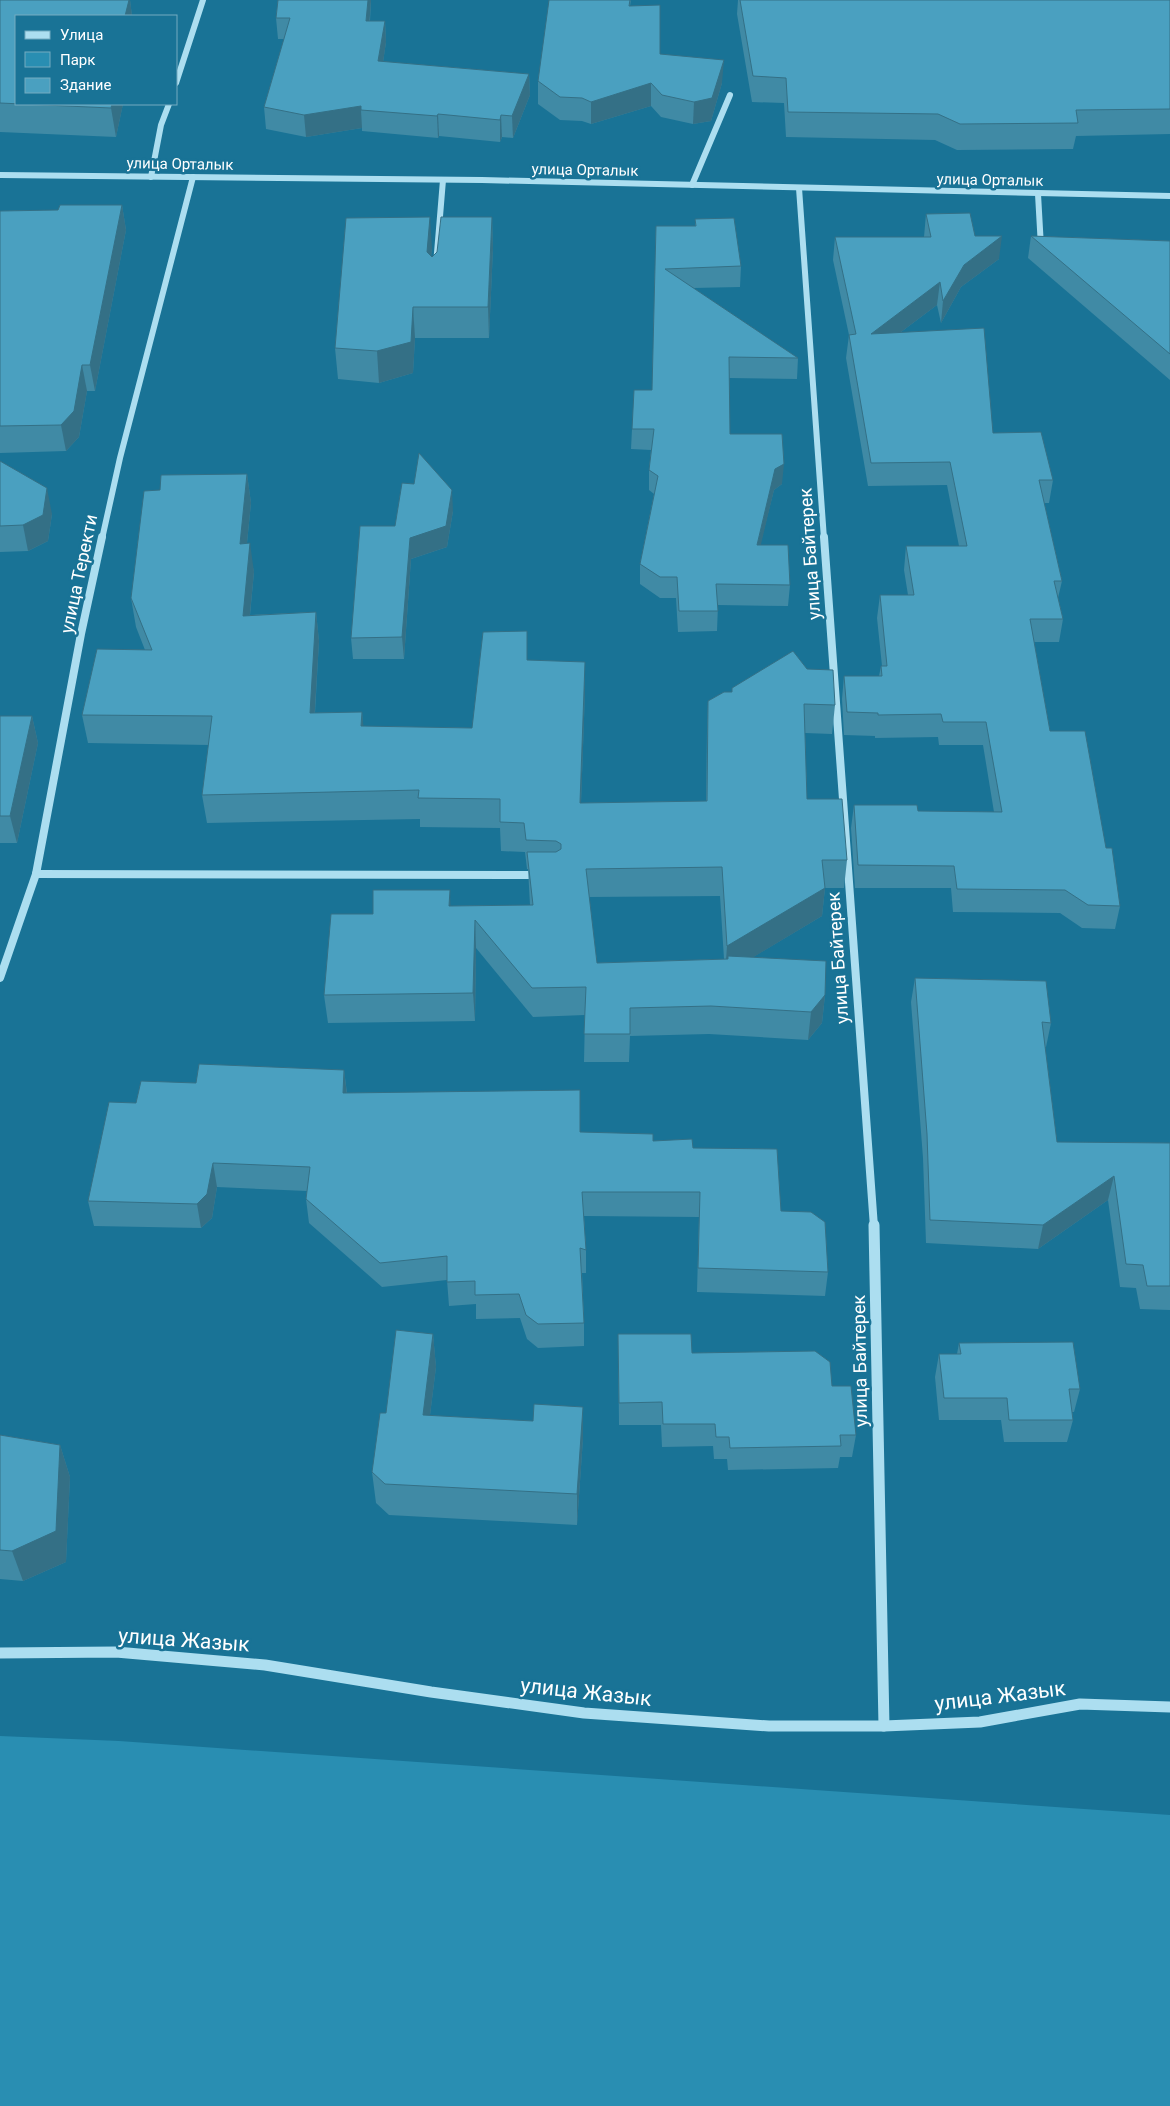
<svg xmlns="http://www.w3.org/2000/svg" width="1170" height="2106" font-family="Roboto,sans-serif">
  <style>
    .green { fill: #298eb2 }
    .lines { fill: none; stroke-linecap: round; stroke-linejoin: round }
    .minor-far2 { stroke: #acdef0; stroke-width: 6 }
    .minor-far1 { stroke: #acdef0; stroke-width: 8 }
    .minor { stroke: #acdef0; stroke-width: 11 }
    .wall { fill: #408aa5; fill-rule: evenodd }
    .shaded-wall { fill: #347086 }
    .building { fill: #4aa0c0; stroke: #347086 }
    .labels { text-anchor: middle; stroke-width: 5; stroke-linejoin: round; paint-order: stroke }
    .far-street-label { font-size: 15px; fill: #fff; stroke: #197396 }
    .street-label { font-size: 18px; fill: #fff; stroke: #197396 }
    .near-street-label { font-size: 21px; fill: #fff; stroke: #197396 }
  </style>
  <rect width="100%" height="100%" fill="#197396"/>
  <path class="green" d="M0,1736L119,1741L1170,1815V2106H0Z"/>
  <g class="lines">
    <g class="minor-far2">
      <path d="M176,83L203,0"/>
      <path d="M0,175L482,180L1170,196"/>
      <path d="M151,177L161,125L169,104"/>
      <path d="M692,185L730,95"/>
      <path d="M799,188L824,539"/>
      <path d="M1038,194L1041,247"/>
      <path d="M436,265L443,180"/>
      <path d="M102,539L120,458L193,177"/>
    </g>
    <g class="minor-far1">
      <path d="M824,537L874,1227"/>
      <path d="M36,874L538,875"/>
      <path d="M0,978L36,874L81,634L102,537"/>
    </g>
    <g class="minor">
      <path d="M874,1225L884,1726"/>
      <path d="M0,1653L116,1652L265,1665L431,1692L584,1713L769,1726H884L980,1722L1080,1704L1170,1707"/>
    </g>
  </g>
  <g class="wall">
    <path d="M0,0H130L132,16H16V104H123L116,137L0,132Z"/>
    <path d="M278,0H371L370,21H385L386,42L383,62L529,74L530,95L513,138L502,137L500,142L439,136L438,138L362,131V128L306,137L266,129L264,107L284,39H278L276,18Z"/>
    <path d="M631,0L630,6L660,54L722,83L711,121L693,124L661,117L651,106L591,124L582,121L560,120L538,104V81Z"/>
    <path d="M738,0H1170V134L1076,136L1073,149L957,150L935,140L786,137L784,103L752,102L737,14Z"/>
    <path d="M122,205L126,230L95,391H87L79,437L66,451L0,453V211L58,210Z"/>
    <path d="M926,214L975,236L999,259L961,287L941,323L937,305L901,332L993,433L1053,480L1049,503H1044L1062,581L1058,598L1063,619L1059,642H1034L1050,731L1106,848L1120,906L1115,929L1082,928L1060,913L953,912L951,888H855L851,828L854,805L918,811L994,812L983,745H939L938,737L875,738V736L844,735L842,699L844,676H879L881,666H882L877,618L880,595H908L904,570L906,546H959L947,485L868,486L846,358L849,335L833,260L835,237H924Z"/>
    <path d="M492,217L493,248L489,338H415L413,373L379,383L338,379L335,348L432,248L431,256L432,257Z"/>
    <path d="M695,219L741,266L740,287L693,288L798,358L797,379L729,378L730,434L782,484L774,490L760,545L790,585L788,606L718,605L717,631L678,632L676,598H660L640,584V564L654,494L649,490V470L651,450L631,449L632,429L652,390L656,226H695Z"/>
    <path d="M1031,236L1170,241V380L1028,258Z"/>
    <path d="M0,461L52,514L48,541L28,551L0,552Z"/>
    <path d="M247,474L251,503L247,543L254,572L250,615L316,612L319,641L315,713L362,712L363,726L472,728L528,660L585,691L581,803L706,801L707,730L708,701L724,692L835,705L832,734L805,733L807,799L847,860L844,888H825L822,916L753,957L825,995L822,1023L808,1040L709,1034L630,1036L629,1062H584L585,1015L533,1017L476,948L475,1021L328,1023L324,995L373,914L450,890V906L530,905L528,869H527L525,852L501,851L500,828L420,827V819L207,823L202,795L209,745L88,743L82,715L145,650L136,627L131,598L160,490ZM720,896L724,959L597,963L589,897Z"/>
    <path d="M453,511L447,547L411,559L404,659H353L351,638L395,526Z"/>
    <path d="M0,716H32L38,743L17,843H0Z"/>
    <path d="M915,978L1051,1023L1046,1047H1045L1057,1142L1170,1143V1310L1140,1309L1136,1288L1120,1287L1108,1200L1038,1249L926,1243L923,1158L911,1002Z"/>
    <path d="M344,1070L347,1093L580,1132L653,1141L693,1148L781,1211L828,1272L825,1296L697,1292L699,1217L584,1216L586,1250V1273H582L584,1323V1346L538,1348L527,1339L520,1318L476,1319V1304L449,1306L447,1280L382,1287L309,1223L306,1199L307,1191L217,1187L212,1218L201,1228L94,1226L88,1201L136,1103Z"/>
    <path d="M433,1334L436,1367L430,1415L583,1438L577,1525L389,1515L376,1503L372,1472L386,1413Z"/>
    <path d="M618,1334L692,1353L832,1386L856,1435L852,1457H840L838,1468L728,1470L727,1459H714L713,1446L662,1447L661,1425H619Z"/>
    <path d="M959,1343L1080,1389L1074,1412H1072L1073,1420L1067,1442H1004L1001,1420H939L935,1377L939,1354H957Z"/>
    <path d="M0,1435L60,1445L70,1477L66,1562L23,1581L0,1579Z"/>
  </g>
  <g class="shaded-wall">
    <path d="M127,0H130L132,16H125Z"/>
    <path d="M368,0H371L368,42L366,21Z"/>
    <path d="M385,21L386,42L380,83L378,61Z"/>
    <path d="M724,60L722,83L711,121L693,124L694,102Z"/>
    <path d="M529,74L530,95L513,138L512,116Z"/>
    <path d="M651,83V106L591,124V102Z"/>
    <path d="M112,104H123L116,137L111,108Z"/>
    <path d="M361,106V110L362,128L306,137L304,115Z"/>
    <path d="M438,114L439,136L438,138L437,116Z"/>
    <path d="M501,115L502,137L500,142V120Z"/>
    <path d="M122,205L126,230L95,391L90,365Z"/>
    <path d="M430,217L432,248L429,283L427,252Z"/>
    <path d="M492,217L493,248L489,338L488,307Z"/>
    <path d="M1002,236L999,259L961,287L941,323L943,301L964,265Z"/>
    <path d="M940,282L937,305L869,356L871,334Z"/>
    <path d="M413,307L415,338L413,373L379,383L377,351Z"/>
    <path d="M82,365L87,391L79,437L66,451L61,425Z"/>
    <path d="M784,464L782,484L774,490L756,565L757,545L775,469Z"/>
    <path d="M247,474L251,503L244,572L240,544Z"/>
    <path d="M47,488L52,514L48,541L28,551L23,525Z"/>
    <path d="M452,490L453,511L447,547L411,559L404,659L402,637L410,538Z"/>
    <path d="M250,543L254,572L247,644L243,616Z"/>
    <path d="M316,612L319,641L313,741L310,713Z"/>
    <path d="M585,662V691L580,832V803Z"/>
    <path d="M362,712L365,741L361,726Z"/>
    <path d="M32,716L38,743L17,843L10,816Z"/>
    <path d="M825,888L822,916L727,973L728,956L727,973L725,974L727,946Z"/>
    <path d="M450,890L451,918L449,906Z"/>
    <path d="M475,920L476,948L475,1021L473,993Z"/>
    <path d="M825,995L822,1023L808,1040L811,1012Z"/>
    <path d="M344,1070L347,1095L343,1093Z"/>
    <path d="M213,1163L217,1187L212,1218L201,1228L197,1204Z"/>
    <path d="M1114,1176L1108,1200L1038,1249L1043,1225Z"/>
    <path d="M433,1334L436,1367L426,1447L423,1415Z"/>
    <path d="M583,1407V1438L577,1525V1494Z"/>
    <path d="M60,1445L70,1477L66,1562L23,1581L12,1551Z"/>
  </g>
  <g class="building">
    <path d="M0,0H129L125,16H16V104H112L111,108L0,103Z"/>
    <path d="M278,0H368L366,21H385L378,61L529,74L512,116L501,115L500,120L438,114L437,116L361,110V106L304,115L264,107L290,18H276Z"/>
    <path d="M549,0H630L629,6L660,5V54L724,60L712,98L694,102L662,95L651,83L591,102L582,98L560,97L538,81Z"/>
    <path d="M740,0H1170V109L1076,110L1078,123L960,124L938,114L788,112L786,78L753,76Z"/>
    <path d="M60,205H122L90,365H82L74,411L61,425L0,426V211L58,210Z"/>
    <path d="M970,213L975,236H1002L964,265L943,301L940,282L871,334L984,328L993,433L1041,432L1053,480H1039L1062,581H1054L1063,619H1030L1050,731H1085L1106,848H1112L1120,906L1088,905L1065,890L957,889L954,866L858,865L854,805H917L918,811L1002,812L986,722H943L941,714L878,715V713L847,712L844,676H882L881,666H887L880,595H914L906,546H967L950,462L871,463L849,335L856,334L835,237H931L926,214Z"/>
    <path d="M430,217L427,252L432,257L437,252L441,217H492L488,307H413L411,342L377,351L335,348L346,218Z"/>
    <path d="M734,218L741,266L665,269L798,358L729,357L730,434H782L784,464L775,469L757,545H788L790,585L716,584L718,611H679L677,577H660L640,564L658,476L649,470L654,429H632L634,390H652L656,226H696L695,219Z"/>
    <path d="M1031,236L1170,241V354Z"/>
    <path d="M419,453L452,490L446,526L410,538L402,637L351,638L360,526H395L402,483L414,484Z"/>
    <path d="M0,461L47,488L43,515L23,525L0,526Z"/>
    <path d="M247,474L240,544L250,543L243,616L316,612L310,713L362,712L361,726L472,728L483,632L527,631V660L585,662L580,803L707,801L708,701L724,692H732V688L793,651L807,669L833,670L835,705L804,704L807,799H842L847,860H822L825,888L727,946L722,867L586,869L597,963L728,959V956L826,961L825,995L811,1012L711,1006L630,1008V1034H584L586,987L532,988L475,920L473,993L324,995L331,914H373V890H450L449,906L533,905L527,852H556L561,849V844L556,841L526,840L524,823L500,822V799L418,798L419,790L202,795L212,716L82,715L97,649L152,650L131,598L144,491L160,490L161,475Z"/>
    <path d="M0,716H32L10,816H0Z"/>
    <path d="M915,978L1046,981L1051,1023L1042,1022L1057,1142L1170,1143V1286H1147L1143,1265L1126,1264L1114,1176L1043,1225L930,1220L927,1134Z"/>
    <path d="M199,1064L344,1070L343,1093L580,1090V1132L653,1134V1141L692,1139L693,1148L777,1149L781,1211L811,1212L825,1222L828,1272L698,1268L700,1192H582L586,1250L580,1248L584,1323L538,1324L526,1315L519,1294L475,1295V1281L447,1282V1256L380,1263L306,1199L310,1167L213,1163L207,1194L197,1204L88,1201L109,1102L136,1103L141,1081L196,1083Z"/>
    <path d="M396,1330L433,1334L423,1415L533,1421L534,1404L583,1407L577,1494L385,1484L372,1472L380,1413H386Z"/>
    <path d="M618,1334H691L692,1353L815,1351L830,1362L832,1386H851L856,1435H840L841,1446L730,1448L729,1437H716L715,1424H663L662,1402L619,1403Z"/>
    <path d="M1073,1342L1080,1389H1069L1073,1420H1009L1007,1398H944L939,1354H961L959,1343Z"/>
    <path d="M0,1435L60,1445L56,1531L12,1551L0,1550Z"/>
  </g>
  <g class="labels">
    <g class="far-street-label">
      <text transform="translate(180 164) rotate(1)" y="5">улица Орталык</text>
      <text transform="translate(585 170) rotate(1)" y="5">улица Орталык</text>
      <text transform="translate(990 180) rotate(1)" y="5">улица Орталык</text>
    </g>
    <g class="street-label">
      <text transform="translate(810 554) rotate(-94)" y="6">улица Байтерек</text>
      <text transform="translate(79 574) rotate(-78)" y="6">улица Теректи</text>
      <text transform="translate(838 958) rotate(-94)" y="6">улица Байтерек</text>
      <text transform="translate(860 1361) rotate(-91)" y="6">улица Байтерек</text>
    </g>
    <g class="near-street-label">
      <text transform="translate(184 1640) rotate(4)" y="7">улица Жазык</text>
      <text transform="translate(586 1692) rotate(6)" y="7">улица Жазык</text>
      <text transform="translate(1000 1696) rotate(-7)" y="7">улица Жазык</text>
    </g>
  </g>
  <rect x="15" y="15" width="162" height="90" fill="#197396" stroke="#75abc0"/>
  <rect x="25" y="31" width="25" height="8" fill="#acdef0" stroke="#75abc0"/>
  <text x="60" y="40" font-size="15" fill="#ffffff">Улица</text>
  <rect x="25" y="52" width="25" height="15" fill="#298eb2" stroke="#75abc0"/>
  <text x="60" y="65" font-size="15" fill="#ffffff">Парк</text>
  <rect x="25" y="78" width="25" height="15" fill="#4aa0c0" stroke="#75abc0"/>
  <text x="60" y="90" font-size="15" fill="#ffffff">Здание</text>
</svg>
